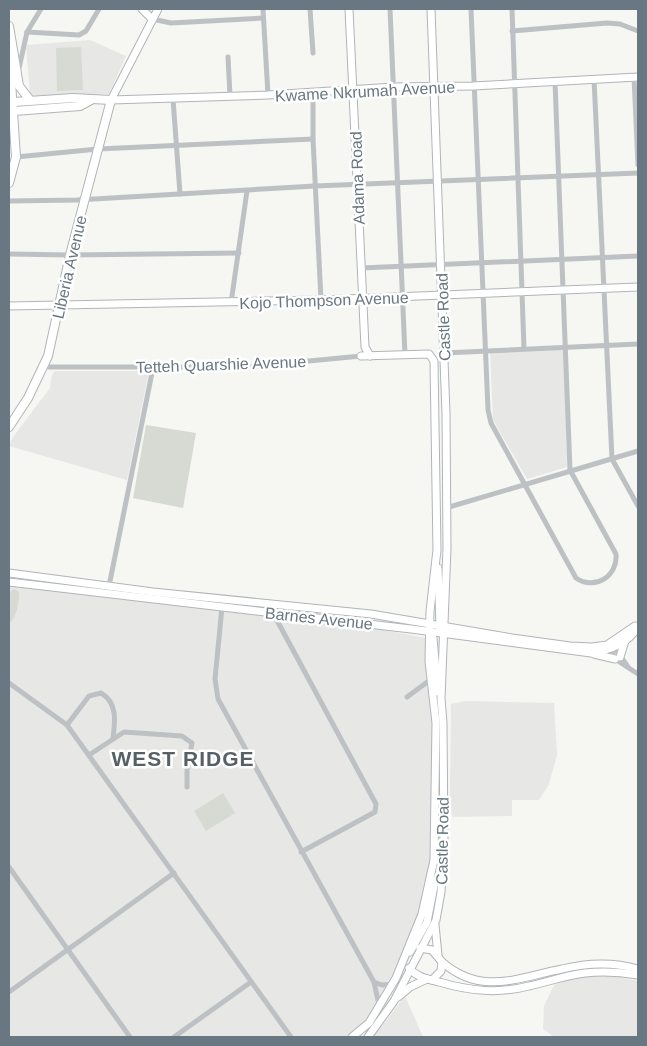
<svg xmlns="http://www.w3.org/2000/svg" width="647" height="1046" font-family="Arial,sans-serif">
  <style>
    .built { fill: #e7e7e6 }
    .green { fill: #d6dad3 }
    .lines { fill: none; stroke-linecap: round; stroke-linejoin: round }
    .secondary-casing { stroke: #b0b5b9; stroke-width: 9 }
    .primary-casing { stroke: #b1b5b8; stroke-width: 10 }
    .street { stroke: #bdc1c4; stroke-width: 5 }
    .secondary { stroke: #fff; stroke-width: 7 }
    .primary { stroke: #fff; stroke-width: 8 }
    .labels { text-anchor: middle; stroke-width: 5; stroke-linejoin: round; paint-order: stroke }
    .street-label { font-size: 16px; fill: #687781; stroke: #fff }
    .district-label { font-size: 21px; font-weight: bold; letter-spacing: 1px; fill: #556067; stroke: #fff }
  </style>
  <rect width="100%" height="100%" fill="#f6f6f3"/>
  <g class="built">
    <path d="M90,40L126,56L109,94L30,96L26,45Z"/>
    <path d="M564,349L567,467L527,479L493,420L490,351Z"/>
    <path d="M55,371H149L127,480L9,446L13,437L50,388L52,375Z"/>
    <path d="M9,584L368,627L426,638L433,724V844L429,878L412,935L383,996L365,1024L349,1037H9Z"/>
    <path d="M466,701L554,703L557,755L549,784L539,800H512V816L452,817L450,793L451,704Z"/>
    <path d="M606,974L638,981V1037H554L543,1029L544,1006L554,985L577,977Z"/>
    <path d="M405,996L423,1037H370L382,1026Z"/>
  </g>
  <g class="green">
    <path d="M81,47L83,90L57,91L56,48Z"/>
    <path d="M146,425L196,433L183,508L133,498Z"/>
    <path d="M14,589L19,592C19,603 17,614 11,622H9V593Z"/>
    <path d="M223,793L235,813L206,831L194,811Z"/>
  </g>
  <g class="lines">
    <g class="secondary-casing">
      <g id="secondary">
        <path d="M142,9L152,19"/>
        <path d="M158,9L111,100L268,95L394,87L473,86L638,77"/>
        <path d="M349,9L365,347L370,356"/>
        <path d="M9,306L321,300L638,287"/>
        <path d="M438,568L440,627"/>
        <path d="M9,573L153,592L371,614L512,638L570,646L592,647L607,645L635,626"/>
        <path d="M9,582L411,629L591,653C611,650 627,644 638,627"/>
        <path d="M433,638L438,692"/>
        <path d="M594,654L615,659"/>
        <path d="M620,657L625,641"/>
        <path d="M435,925L438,955"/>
        <path d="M420,948L432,950L442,962L441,971L432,980"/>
        <path d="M410,952L427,922L435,881"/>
        <path d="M442,962C481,996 517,978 562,969C586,963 614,962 638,969"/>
        <path d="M409,968C416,977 428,979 439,982C470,991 498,994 529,986C548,982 566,975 585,973C603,971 620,972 638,975"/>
        <path d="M398,997L410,987L427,979"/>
        <path d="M352,1037L369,1023L396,978L422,914L434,860L436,723L429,661L430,611L437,550L434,361L429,354L361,356"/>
        <path d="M368,1037L394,1001L436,920L441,892L444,849L443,723L441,698L447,548L446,414L431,9"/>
      </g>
    </g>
    <g class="primary-casing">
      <g id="primary">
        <path d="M9,26L19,86L30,100"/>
        <path d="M9,51L16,157L9,183"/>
        <path d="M14,111L80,106L91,100"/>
        <path d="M9,427L28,398L48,356L70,255L111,100L73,98L14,102"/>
      </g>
    </g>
    <g class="street">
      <path d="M263,9L268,95"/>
      <path d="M310,9L313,53"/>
      <path d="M390,9L405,355"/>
      <path d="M471,9L488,410L491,423L576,578C595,591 618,576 616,554L570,470L555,82"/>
      <path d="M512,9L524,349"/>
      <path d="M152,19L171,23L263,18"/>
      <path d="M512,31L607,23L620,24L638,31"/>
      <path d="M27,32L79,35L86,31L99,9"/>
      <path d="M228,57L230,96"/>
      <path d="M18,73L27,32L41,9"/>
      <path d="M634,77L638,165"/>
      <path d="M594,79L612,459L638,506"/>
      <path d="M313,92V139L321,300"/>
      <path d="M173,99L180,194"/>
      <path d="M16,157L98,149L313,139"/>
      <path d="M9,201L77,200L315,186L638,173"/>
      <path d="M9,254L70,255L239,253"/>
      <path d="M361,268L638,256"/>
      <path d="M231,303L247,191"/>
      <path d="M444,353L638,344"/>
      <path d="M43,367H246L361,356"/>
      <path d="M446,508L638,451"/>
      <path d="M109,586L153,368"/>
      <path d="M222,607L215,679L218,699L374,982L379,1005"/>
      <path d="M273,613L376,804L375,812L301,852"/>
      <path d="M613,645L628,667"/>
      <path d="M610,647L615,659L638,674"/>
      <path d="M9,683L67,725L291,1037"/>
      <path d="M407,697L430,680"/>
      <path d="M67,725L89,696L101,693C118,703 115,722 113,738"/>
      <path d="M89,755L124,732L182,736L192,743L187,770V787"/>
      <path d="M9,867L130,1037"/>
      <path d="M374,982L382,985L393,984"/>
      <path d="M9,992L174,873"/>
      <path d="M174,1037L251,982"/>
    </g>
    <use href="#secondary" class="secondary"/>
    <use href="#primary" class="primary"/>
  </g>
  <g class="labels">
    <g class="street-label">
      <text transform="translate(365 91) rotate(-3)" y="6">Kwame Nkrumah Avenue</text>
      <text transform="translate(357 178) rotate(-92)" y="6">Adama Road</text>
      <text transform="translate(69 267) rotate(-77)" y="6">Liberia Avenue</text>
      <text transform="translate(324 300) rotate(-2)" y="6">Kojo Thompson Avenue</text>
      <text transform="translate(443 317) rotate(-92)" y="6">Castle Road</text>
      <text transform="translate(221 364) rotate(-2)" y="6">Tetteh Quarshie Avenue</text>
      <text transform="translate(319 618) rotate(6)" y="6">Barnes Avenue</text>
      <text transform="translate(442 841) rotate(-89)" y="6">Castle Road</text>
    </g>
    <g class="district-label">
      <text x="183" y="766">WEST RIDGE</text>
    </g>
  </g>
  <rect width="647" height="1046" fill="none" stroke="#687781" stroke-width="20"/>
</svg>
